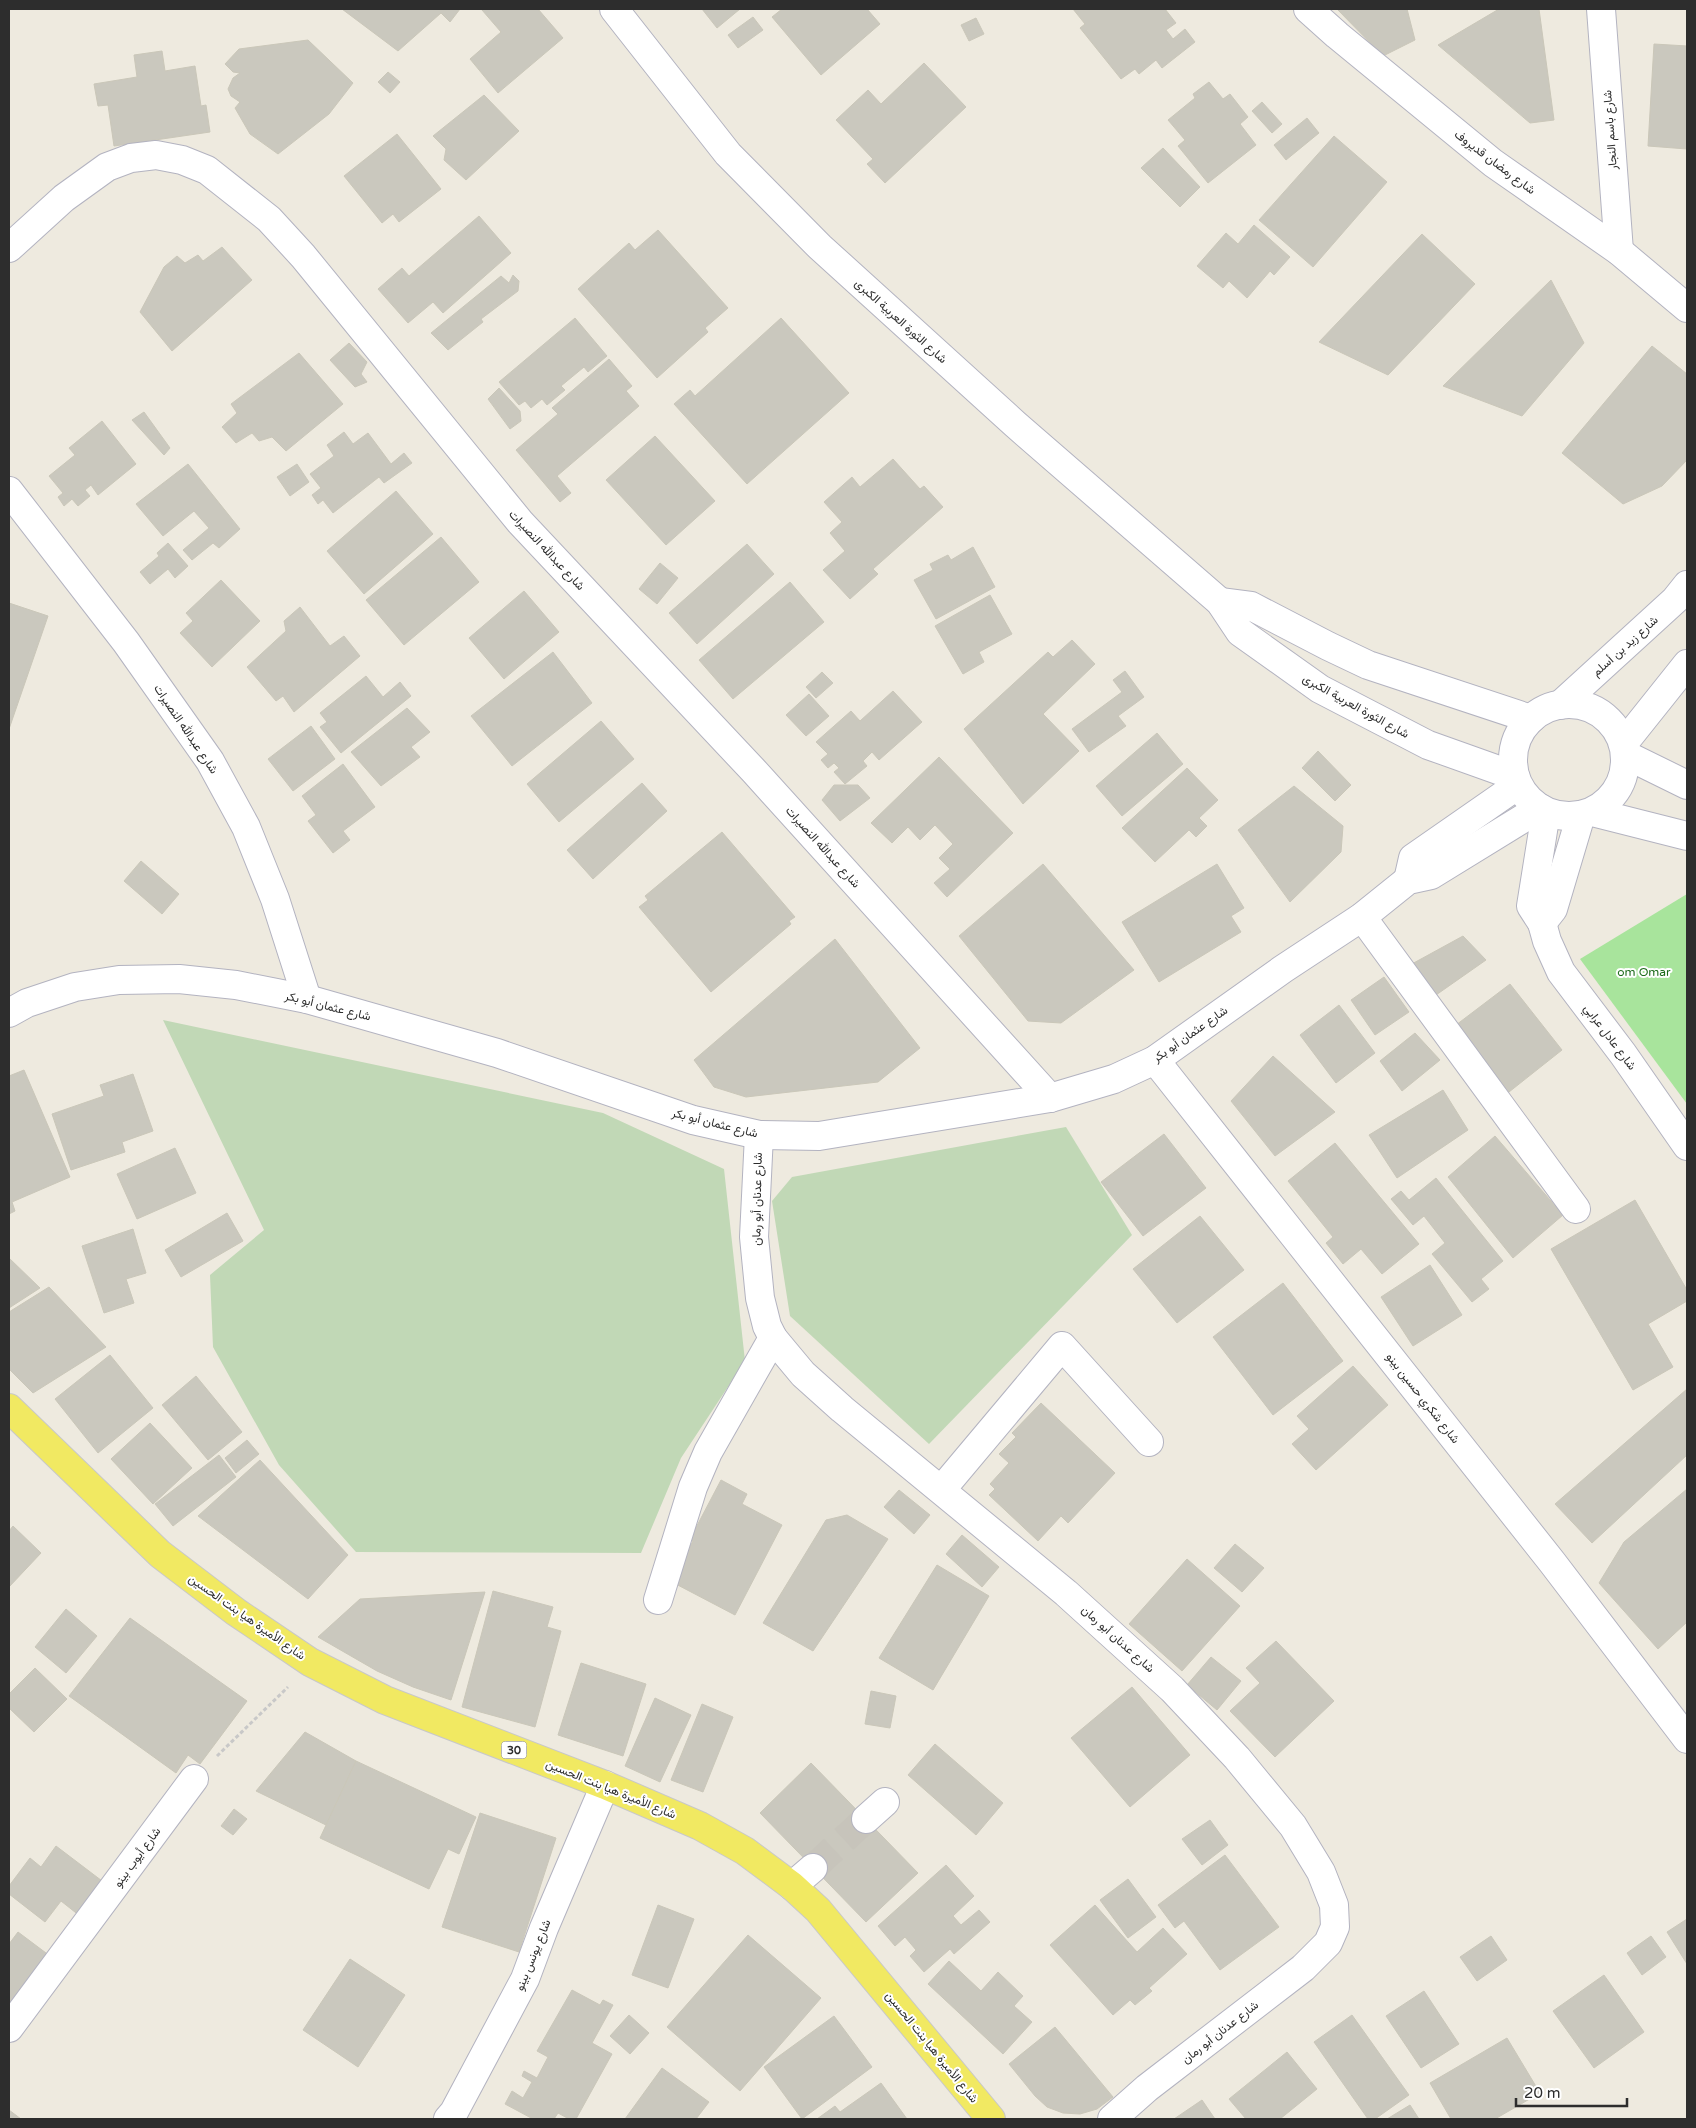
<svg xmlns="http://www.w3.org/2000/svg" width="1696" height="2128" font-family="'Varela Round',Vazirmatn,sans-serif">
  <style>
    .green { fill: #a8e49c }
    .cemetery { fill: #c1d8b6 }
    .building { fill: #cac8be; stroke: #cac7b9 }
    .lines { fill: none; stroke-linecap: round; stroke-linejoin: round }
    .minor-tunnel { stroke: #c7c4bb; stroke-width: 28; stroke-dasharray: 28 14; stroke-linecap: butt }
    .minor-casing { stroke: #b3b3c0; stroke-width: 30 }
    .major-casing { stroke: #c8c8c8; stroke-width: 30 }
    .path { stroke: #c8c8c8; stroke-width: 3; stroke-dasharray: 4 2.5; stroke-linecap: butt }
    .minor { stroke: #fff; stroke-width: 28 }
    .major { stroke: #f1e962; stroke-width: 28 }
    .labels { text-anchor: middle; stroke-width: 4; stroke-linejoin: round; paint-order: stroke }
    .shield { fill: #fff; stroke: #6c6c6c; stroke-width: 1 }
    .shield-label { font-size: 11px; font-weight: bold; fill: #2d2d2d }
    .street-label { font-size: 12px; fill: #2d2d2d; stroke: #fff }
    .park-label { font-size: 12px; fill: #1d6b1b; stroke: #fff }
  </style>
  <rect width="100%" height="100%" fill="#eeeadf"/>
  <path class="green" d="M1687,894V1104L1580,959Z"/>
  <g class="cemetery">
    <path d="M163,1020L603,1113L724,1169L745,1361L681,1458L641,1553L356,1552L279,1465L213,1347L210,1275L264,1230Z"/>
    <path d="M1066,1127L1132,1235L929,1444L790,1316L772,1201L792,1177Z"/>
  </g>
  <g class="building">
    <path d="M342,9H460L450,22L441,13L398,51Z"/>
    <path d="M484,9H538L563,38L498,93L470,59L501,32L482,10Z"/>
    <path d="M702,9H740L717,28Z"/>
    <path d="M782,9H867L880,24L821,75L772,17Z"/>
    <path d="M1073,9H1165L1176,23L1166,30L1173,39L1185,29L1195,42L1162,68L1156,60L1139,74L1135,69L1121,79L1080,28L1085,24Z"/>
    <path d="M1337,9H1407L1415,40L1383,56Z"/>
    <path d="M1499,9H1539L1554,120L1530,123L1438,45Z"/>
    <path d="M753,17L763,30L738,48L728,35Z"/>
    <path d="M976,18L984,34L969,41L961,25Z"/>
    <path d="M308,40L353,83L329,114L278,154L250,134L235,108L240,102L231,96L228,89L233,78L240,73L233,72L225,64L239,49Z"/>
    <path d="M1654,44L1687,46V149L1648,146Z"/>
    <path d="M162,51L165,71L195,66L201,106L206,105L210,132L114,146L108,105L98,106L94,84L137,77L134,55Z"/>
    <path d="M924,63L966,107L885,183L867,164L873,159L836,120L868,90L881,104Z"/>
    <path d="M388,72L400,82L390,93L378,82Z"/>
    <path d="M1209,82L1223,99L1230,94L1248,117L1240,124L1256,145L1208,183L1178,146L1185,140L1168,120L1195,98L1193,94Z"/>
    <path d="M484,95L519,131L466,180L444,160L446,149L433,136Z"/>
    <path d="M1262,102L1282,124L1272,133L1252,111Z"/>
    <path d="M1307,118L1319,133L1286,160L1274,145Z"/>
    <path d="M397,134L441,189L399,222L393,214L382,223L344,176Z"/>
    <path d="M1334,136L1387,182L1313,267L1259,220Z"/>
    <path d="M1163,148L1200,187L1180,207L1141,168Z"/>
    <path d="M479,216L511,253L443,313L433,302L408,323L378,289L402,268L409,276Z"/>
    <path d="M1254,225L1290,257L1274,275L1270,271L1247,298L1229,281L1223,288L1197,266L1226,233L1238,244Z"/>
    <path d="M658,230L728,308L705,328L708,332L657,378L578,289L629,243L635,250Z"/>
    <path d="M1422,234L1475,284L1388,375L1319,342Z"/>
    <path d="M222,247L252,280L172,351L140,312L164,267L177,256L185,263L198,255L203,261Z"/>
    <path d="M513,275L519,281L518,291L481,319L483,322L448,350L431,333L501,276L509,283Z"/>
    <path d="M1551,280L1584,343L1522,416L1443,386Z"/>
    <path d="M575,318L607,356L588,372L584,367L561,386L565,390L547,405L542,399L531,408L525,401L519,405L499,382Z"/>
    <path d="M781,318L849,393L747,484L674,404L690,390L695,396Z"/>
    <path d="M349,343L367,362L361,374L367,382L355,387L330,360Z"/>
    <path d="M1652,346L1687,374V460L1662,486L1623,504L1562,453Z"/>
    <path d="M299,353L343,404L286,451L272,437L259,441L252,433L236,443L222,427L237,413L231,404Z"/>
    <path d="M609,359L632,386L626,391L639,406L557,476L571,493L560,502L516,450L558,414L552,408Z"/>
    <path d="M499,388L520,411L521,421L510,429L488,399Z"/>
    <path d="M144,412L170,448L164,455L132,420Z"/>
    <path d="M102,421L136,464L98,495L91,485L85,490L90,496L78,506L72,499L64,506L58,497L63,493L49,476L75,455L69,448Z"/>
    <path d="M344,432L353,444L368,433L391,464L404,453L412,463L384,483L379,477L333,513L323,500L318,504L312,495L321,488L310,474L334,456L327,445Z"/>
    <path d="M655,436L715,501L666,545L606,480Z"/>
    <path d="M893,459L920,489L924,486L943,507L873,569L878,574L850,599L823,570L845,551L830,533L842,522L824,502L852,477L860,487Z"/>
    <path d="M188,464L240,529L219,548L213,543L192,560L183,550L209,528L194,511L163,536L136,504Z"/>
    <path d="M297,464L309,482L290,496L277,477Z"/>
    <path d="M396,491L433,534L364,594L327,551Z"/>
    <path d="M441,537L479,582L404,645L366,600Z"/>
    <path d="M168,543L188,566L175,578L168,569L150,584L140,572L159,556L157,553Z"/>
    <path d="M747,544L774,574L697,644L669,613Z"/>
    <path d="M973,547L995,587L936,619L914,580L933,570L930,564L948,555L951,560Z"/>
    <path d="M660,563L678,578L657,604L639,589Z"/>
    <path d="M221,580L260,621L212,667L180,633L193,621L186,613Z"/>
    <path d="M790,582L824,622L733,699L699,660Z"/>
    <path d="M524,591L559,632L504,679L469,638Z"/>
    <path d="M990,595L1012,634L979,652L984,662L963,674L935,626Z"/>
    <path d="M9,603L48,616L9,729Z"/>
    <path d="M300,607L330,646L344,636L360,656L294,712L283,696L276,701L247,667L286,631L284,621Z"/>
    <path d="M1072,640L1095,664L1043,714L1079,751L1023,804L964,729L1048,652L1053,657Z"/>
    <path d="M553,652L592,703L512,766L471,716Z"/>
    <path d="M1125,671L1144,697L1118,716L1126,726L1089,752L1072,729L1122,692L1113,680Z"/>
    <path d="M822,672L833,683L816,698L806,687Z"/>
    <path d="M366,676L383,697L400,682L411,696L341,753L320,727L327,722L320,713Z"/>
    <path d="M893,691L922,722L879,760L872,752L863,761L867,766L845,784L834,772L839,768L834,763L828,768L821,760L828,754L816,742L851,711L860,721Z"/>
    <path d="M809,694L829,716L806,736L786,715Z"/>
    <path d="M407,708L430,732L411,747L420,757L381,786L351,752Z"/>
    <path d="M601,721L634,759L559,822L527,784Z"/>
    <path d="M311,726L335,759L293,791L268,759Z"/>
    <path d="M1157,733L1183,764L1122,816L1096,786Z"/>
    <path d="M1318,751L1351,785L1335,801L1302,768Z"/>
    <path d="M939,757L1013,833L947,897L934,883L950,869L939,858L953,844L935,825L920,840L908,827L892,843L871,823Z"/>
    <path d="M343,764L375,807L343,831L350,840L333,853L308,821L316,815L302,796Z"/>
    <path d="M1187,768L1218,800L1199,818L1207,826L1196,837L1189,830L1155,862L1122,828Z"/>
    <path d="M642,783L667,811L593,879L567,850Z"/>
    <path d="M834,785H858L870,798L840,821L822,800Z"/>
    <path d="M1294,786L1343,826L1341,852L1290,902L1238,830Z"/>
    <path d="M722,832L795,917L789,921L791,924L711,992L639,907L648,900L645,896Z"/>
    <path d="M141,861L179,894L162,914L124,881Z"/>
    <path d="M1043,864L1134,970L1061,1023L1028,1021L959,936Z"/>
    <path d="M1217,864L1244,908L1231,916L1241,932L1159,982L1122,922Z"/>
    <path d="M1463,936L1486,960L1436,995L1410,965Z"/>
    <path d="M835,939L920,1048L878,1082L746,1097L714,1087L694,1060Z"/>
    <path d="M1384,977L1409,1012L1375,1035L1351,1000Z"/>
    <path d="M1510,984L1562,1050L1509,1092L1456,1025Z"/>
    <path d="M1339,1005L1375,1053L1336,1083L1300,1035Z"/>
    <path d="M1415,1033L1440,1060L1402,1091L1380,1061Z"/>
    <path d="M1273,1056L1335,1112L1275,1156L1231,1101Z"/>
    <path d="M24,1070L70,1177L12,1202L15,1211L9,1214V1076Z"/>
    <path d="M133,1074L153,1131L122,1142L125,1152L71,1170L52,1114L104,1096L100,1085Z"/>
    <path d="M1443,1090L1468,1130L1397,1178L1369,1135Z"/>
    <path d="M1164,1134L1206,1188L1143,1236L1101,1182Z"/>
    <path d="M1495,1136L1563,1215L1513,1258L1448,1177Z"/>
    <path d="M1335,1143L1419,1244L1382,1274L1361,1249L1343,1264L1326,1243L1333,1237L1288,1181Z"/>
    <path d="M175,1148L196,1193L137,1219L117,1174Z"/>
    <path d="M1436,1178L1503,1261L1481,1279L1489,1289L1472,1302L1432,1254L1445,1243L1424,1216L1413,1225L1391,1199L1401,1191L1409,1200Z"/>
    <path d="M1635,1200L1687,1290V1301L1648,1324L1673,1367L1633,1390L1551,1249Z"/>
    <path d="M227,1213L243,1241L181,1277L165,1250Z"/>
    <path d="M1200,1216L1244,1270L1177,1323L1133,1269Z"/>
    <path d="M133,1229L146,1273L126,1279L134,1303L104,1313L82,1246Z"/>
    <path d="M9,1258L40,1288L9,1308Z"/>
    <path d="M1430,1265L1462,1315L1413,1346L1381,1297Z"/>
    <path d="M1283,1283L1343,1361L1273,1415L1213,1337Z"/>
    <path d="M49,1287L106,1347L33,1393L9,1369V1312Z"/>
    <path d="M110,1355L153,1408L98,1453L55,1399Z"/>
    <path d="M1353,1366L1388,1405L1316,1470L1292,1444L1309,1429L1297,1416Z"/>
    <path d="M196,1376L242,1432L208,1460L162,1405Z"/>
    <path d="M1687,1389V1455L1592,1543L1555,1504Z"/>
    <path d="M1041,1403L1115,1473L1068,1523L1061,1516L1038,1541L989,1495L995,1489L990,1484L1009,1463L999,1454L1016,1437L1012,1433Z"/>
    <path d="M150,1423L192,1468L153,1504L111,1459Z"/>
    <path d="M247,1440L259,1454L236,1473L225,1458Z"/>
    <path d="M219,1455L236,1477L173,1526L155,1504Z"/>
    <path d="M260,1460L348,1555L308,1599L198,1516Z"/>
    <path d="M721,1480L747,1494L742,1504L782,1525L735,1615L672,1582L693,1541L690,1539Z"/>
    <path d="M1687,1489V1622L1658,1649L1599,1583L1624,1542Z"/>
    <path d="M899,1490L930,1515L914,1534L884,1507Z"/>
    <path d="M847,1515L888,1539L813,1651L763,1623L826,1520Z"/>
    <path d="M13,1526L41,1553L9,1587V1531Z"/>
    <path d="M962,1535L999,1567L982,1587L946,1554Z"/>
    <path d="M1235,1544L1264,1568L1242,1592L1214,1568Z"/>
    <path d="M1187,1559L1240,1606L1182,1671L1129,1624Z"/>
    <path d="M937,1565L989,1596L933,1690L879,1658Z"/>
    <path d="M493,1591L553,1607L547,1627L561,1631L535,1727L462,1707Z"/>
    <path d="M485,1592L451,1700L413,1687L377,1671L318,1637L360,1599Z"/>
    <path d="M66,1609L97,1636L66,1673L35,1647Z"/>
    <path d="M130,1618L247,1701L200,1764L188,1755L176,1773L69,1696Z"/>
    <path d="M1276,1641L1334,1701L1275,1757L1230,1711L1260,1683L1246,1668Z"/>
    <path d="M1211,1657L1241,1681L1217,1710L1187,1685Z"/>
    <path d="M581,1663L646,1684L623,1756L558,1735Z"/>
    <path d="M35,1668L67,1699L34,1732L9,1708V1694Z"/>
    <path d="M1132,1687L1190,1755L1130,1807L1071,1738Z"/>
    <path d="M871,1691L896,1696L890,1728L865,1724Z"/>
    <path d="M655,1698L691,1715L660,1782L625,1766Z"/>
    <path d="M702,1704L733,1717L703,1792L671,1780Z"/>
    <path d="M305,1732L356,1761L326,1825L256,1791Z"/>
    <path d="M935,1744L1003,1803L976,1835L908,1775Z"/>
    <path d="M356,1761L476,1817L459,1854L448,1849L429,1889L320,1838Z"/>
    <path d="M811,1763L918,1873L866,1922L760,1813Z"/>
    <path d="M234,1809L247,1819L233,1835L221,1826Z"/>
    <path d="M480,1813L556,1838L519,1952L442,1927Z"/>
    <path d="M1210,1820L1228,1845L1202,1865L1182,1839Z"/>
    <path d="M56,1846L110,1887L85,1920L61,1901L45,1922L9,1894V1886L30,1858L41,1867Z"/>
    <path d="M1225,1855L1279,1927L1220,1970L1184,1921L1175,1928L1158,1905Z"/>
    <path d="M946,1865L974,1896L953,1916L961,1925L979,1910L990,1922L954,1954L950,1949L924,1972L910,1956L916,1950L905,1937L895,1946L878,1926Z"/>
    <path d="M1128,1879L1156,1917L1128,1938L1100,1900Z"/>
    <path d="M658,1905L694,1919L668,1988L632,1975Z"/>
    <path d="M1095,1905L1137,1952L1163,1928L1187,1954L1149,1988L1152,1991L1135,2005L1130,2000L1113,2015L1050,1945Z"/>
    <path d="M1687,1919V1964L1667,1932Z"/>
    <path d="M18,1932L50,1956L15,2007L9,2002V1944Z"/>
    <path d="M748,1935L821,1998L740,2091L667,2027Z"/>
    <path d="M1491,1936L1507,1960L1477,1981L1460,1957Z"/>
    <path d="M1651,1936L1666,1957L1642,1975L1627,1953Z"/>
    <path d="M350,1959L405,1995L358,2067L303,2030Z"/>
    <path d="M949,1961L981,1991L998,1972L1023,1996L1014,2006L1032,2022L1003,2054L928,1984Z"/>
    <path d="M1604,1975L1644,2032L1594,2068L1553,2011Z"/>
    <path d="M572,1990L600,2005L603,2000L613,2005L592,2043L612,2054L576,2119H569L558,2113L554,2119H533L505,2104L512,2091L523,2098L532,2082L522,2076L524,2071L537,2078L548,2057L537,2051Z"/>
    <path d="M1424,1991L1459,2044L1421,2068L1386,2016Z"/>
    <path d="M629,2015L649,2033L630,2054L610,2036Z"/>
    <path d="M1352,2015L1409,2095L1375,2119H1368L1314,2042Z"/>
    <path d="M834,2016L872,2067L802,2119L764,2067Z"/>
    <path d="M1055,2027L1113,2097L1097,2109L1080,2114L1063,2113L1047,2107L1035,2096L1009,2064Z"/>
    <path d="M1507,2038L1540,2093L1495,2119H1451L1430,2083Z"/>
    <path d="M1287,2052L1317,2089L1280,2119H1246L1229,2099Z"/>
    <path d="M662,2068L709,2102L696,2119H625Z"/>
    <path d="M881,2083L907,2119H817L835,2106L840,2112Z"/>
    <path d="M1202,2100L1215,2119H1174Z"/>
    <path d="M1410,2105L1419,2119H1387Z"/>
    <path d="M9,2110L21,2119H9Z"/>
  </g>
  <g class="lines">
    <path class="minor-tunnel" d="M813,1868L866,1819"/>
    <g class="minor-casing">
      <g id="minor">
        <path d="M614,9L728,154L820,247L1015,424L1220,602L1240,632L1320,689L1428,745L1515,776"/>
        <path d="M1308,9L1337,35L1493,163L1619,251L1687,308"/>
        <path d="M1601,9L1619,251"/>
        <path d="M9,248L64,198L107,167L131,158L156,155L182,160L207,170L269,219L303,256L520,522L754,771L1050,1098"/>
        <path d="M9,491L126,642L210,761L246,827L275,899L307,999"/>
        <path d="M1220,602L1251,606L1328,646L1368,665L1531,719"/>
        <circle cx="1569" cy="760" r="56"/>
        <path d="M1560,705L1675,600L1687,585"/>
        <path d="M1624,743L1687,664"/>
        <path d="M1626,755L1687,785"/>
        <path d="M1546,812L1531,906L1542,923L1547,941L1561,972L1623,1054L1687,1146"/>
        <path d="M1592,812L1687,836"/>
        <path d="M1408,880L1413,858L1518,785"/>
        <path d="M1362,917L1576,1209"/>
        <path d="M1542,923L1553,909L1581,815"/>
        <path d="M9,1013L27,1003L75,987L119,980L179,979L236,985L307,999L497,1053L693,1120L759,1135L819,1136L1050,1098L1114,1079L1155,1060L1283,969L1362,917L1408,880L1431,875L1540,808"/>
        <path d="M1155,1060L1552,1562L1687,1739"/>
        <path d="M759,1135L754,1237L760,1298L767,1326L773,1338L803,1374L842,1409L1066,1593L1172,1689L1237,1758L1293,1826L1321,1872L1334,1905L1335,1927L1328,1943L1303,1968L1147,2088L1112,2119"/>
        <path d="M942,1489L1062,1346L1149,1442"/>
        <path d="M658,1600L693,1487L708,1452L773,1338"/>
        <path d="M866,1819L885,1802"/>
        <path d="M792,1886L813,1868"/>
        <path d="M9,2028L194,1779"/>
        <path d="M448,2119L454,2112L525,1979L544,1928L605,1785"/>
      </g>
    </g>
    <g class="major-casing">
      <path id="major" d="M9,1408L160,1554L236,1612L310,1662L385,1700L605,1785L700,1826L745,1851L792,1886L818,1910L991,2119"/>
    </g>
    <path class="path" d="M217,1756L288,1687"/>
    <use href="#minor" class="minor"/>
    <use href="#major" class="major"/>
  </g>
  <g class="labels">
    <rect class="shield" x="501.5" y="1741.5" width="25" height="17" rx="4"/>
    <g class="shield-label">
      <text x="514" y="1754">30</text>
    </g>
    <g class="street-label">
      <text transform="translate(1610 130) rotate(-94)" y="4">شارع باسم النجار</text>
      <text transform="translate(1495 162) rotate(37)" y="4">شارع رمضان قديروف</text>
      <text transform="translate(901 321) rotate(42)" y="4">شارع الثورة العربية الكبرى</text>
      <text transform="translate(547 550) rotate(47)" y="4">شارع عبدالله النصيرات</text>
      <text transform="translate(1625 646) rotate(-42)" y="4">شارع زيد بن أسلم</text>
      <text transform="translate(1356 706) rotate(29)" y="4">شارع الثورة العربية الكبرى</text>
      <text transform="translate(186 729) rotate(56)" y="4">شارع عبدالله النصيرات</text>
      <text transform="translate(823 847) rotate(48)" y="4">شارع عبدالله النصيرات</text>
      <text transform="translate(328 1006) rotate(14)" y="4">شارع عثمان أبو بكر</text>
      <text transform="translate(1190 1034) rotate(-35)" y="4">شارع عثمان أبو بكر</text>
      <text transform="translate(1610 1037) rotate(53)" y="4">شارع عادل عرابي</text>
      <text transform="translate(715 1123) rotate(14)" y="4">شارع عثمان أبو بكر</text>
      <text transform="translate(757 1199) rotate(-89)" y="4">شارع عدنان أبو رمان</text>
      <text transform="translate(1423 1398) rotate(52)" y="4">شارع شكري حسين بينو</text>
      <text transform="translate(247 1617) rotate(35)" y="4">شارع الأميرة هيا بنت الحسين</text>
      <text transform="translate(1118 1639) rotate(42)" y="4">شارع عدنان أبو رمان</text>
      <text transform="translate(611 1789) rotate(22)" y="4">شارع الأميرة هيا بنت الحسين</text>
      <text transform="translate(137 1857) rotate(-54)" y="4">شارع أيوب بينو</text>
      <text transform="translate(533 1955) rotate(-68)" y="4">شارع يونس بينو</text>
      <text transform="translate(1220 2032) rotate(-38)" y="4">شارع عدنان أبو رمان</text>
      <text transform="translate(932 2047) rotate(51)" y="4">شارع الأميرة هيا بنت الحسين</text>
    </g>
    <g class="park-label">
      <text x="1644" y="976">om Omar</text>
    </g>
  </g>
  <rect width="1696" height="2128" fill="none" stroke="#2d2d2d" stroke-width="20"/>
  <path d="M1516 2098v8h111v-8" fill="none" stroke="#2d2d2d" stroke-width="2.5"/>
  <text x="1524" y="2098" font-size="15" fill="#2d2d2d" stroke="#ffffff" stroke-width="4" paint-order="stroke">20 m</text>
</svg>
